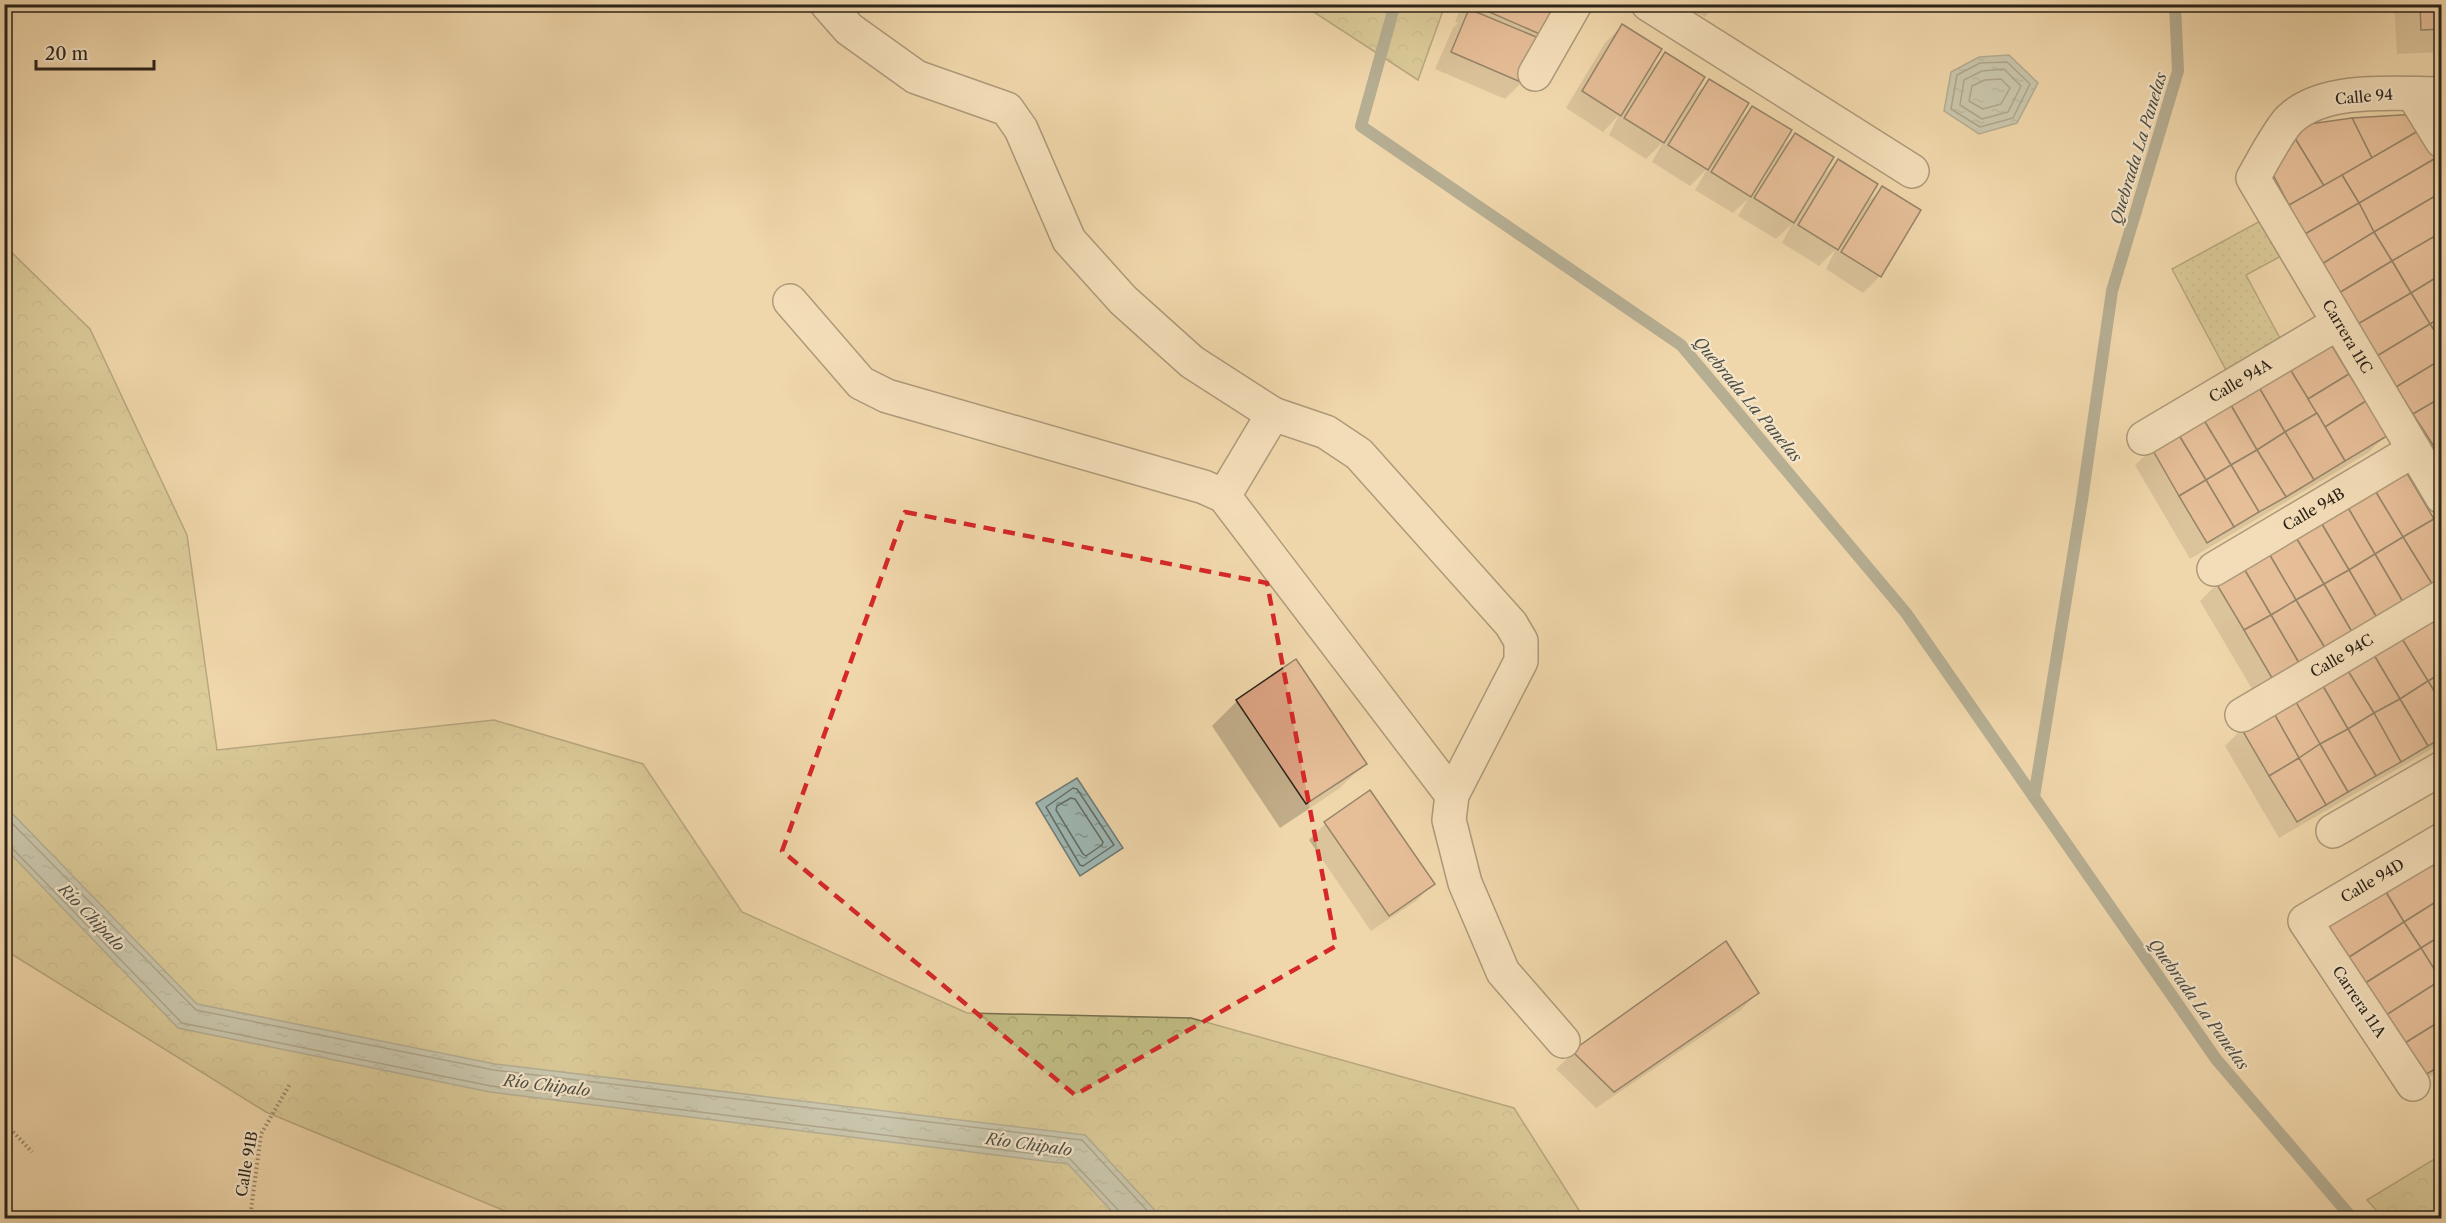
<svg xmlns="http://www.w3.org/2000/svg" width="2446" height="1223" font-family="'Libre Caslon Text',serif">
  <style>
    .green { fill: url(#green-dots); stroke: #76704e; stroke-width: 1.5 }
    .forest { fill: url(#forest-crowns); stroke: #76704e; stroke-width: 1.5 }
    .water { fill: url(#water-ripples); stroke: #707c75; stroke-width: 1.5 }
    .shadow { fill: #0003 }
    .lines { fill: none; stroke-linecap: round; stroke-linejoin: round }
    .shore { stroke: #646d66; stroke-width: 1.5 }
    .stream { stroke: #707c75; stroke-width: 12 }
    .building { fill: #daa181; stroke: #2b2319; stroke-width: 1.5 }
    .minor-casing { stroke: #5c503e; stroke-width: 36 }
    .path { stroke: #2b2319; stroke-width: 4; stroke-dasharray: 1.5 3; stroke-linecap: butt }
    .minor { stroke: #f5e5c8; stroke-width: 33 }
    .marked { fill: none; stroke: #d62828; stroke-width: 4.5; stroke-dasharray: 12 8; stroke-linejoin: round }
    .labels { text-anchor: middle; stroke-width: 4.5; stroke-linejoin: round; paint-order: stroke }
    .street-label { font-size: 15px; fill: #2b2319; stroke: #f5e5c8 }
    .water-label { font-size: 16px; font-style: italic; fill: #4e4f47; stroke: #f5e5c8 }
  </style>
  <defs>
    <pattern id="green-dots" width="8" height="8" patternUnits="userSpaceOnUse" patternTransform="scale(1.5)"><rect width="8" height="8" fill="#c1bc83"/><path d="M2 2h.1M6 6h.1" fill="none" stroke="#a6a171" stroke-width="1.8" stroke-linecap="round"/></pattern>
    <pattern id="forest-crowns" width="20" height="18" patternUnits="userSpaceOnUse" patternTransform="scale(1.5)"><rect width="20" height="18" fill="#c1bc83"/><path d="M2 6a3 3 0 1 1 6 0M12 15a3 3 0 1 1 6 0" fill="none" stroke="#a6a171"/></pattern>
    <pattern id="water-ripples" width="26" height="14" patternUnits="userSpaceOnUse" patternTransform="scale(1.5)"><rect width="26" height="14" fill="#9eb7b3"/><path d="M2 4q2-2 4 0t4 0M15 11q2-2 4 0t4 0" fill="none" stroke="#819491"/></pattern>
  </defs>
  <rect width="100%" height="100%" fill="#f0d7ab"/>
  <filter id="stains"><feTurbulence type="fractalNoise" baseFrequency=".00333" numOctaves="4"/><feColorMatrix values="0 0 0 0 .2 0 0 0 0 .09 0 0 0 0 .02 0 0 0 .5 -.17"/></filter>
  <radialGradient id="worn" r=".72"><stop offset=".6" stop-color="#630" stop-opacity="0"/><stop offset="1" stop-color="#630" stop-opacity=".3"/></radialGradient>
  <path class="green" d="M2264,219L2283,255L2246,275L2282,342L2227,372L2172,269Z"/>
  <g class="forest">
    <path d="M1303,5H1445L1418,80Z"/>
    <path d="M4,245L90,329L187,535L217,750L494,720L643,764L742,912L967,1013L1191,1018L1514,1108L1584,1218H522L266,1112L5,950Z"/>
    <path d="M2441,1155V1218H2383L2367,1200Z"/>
  </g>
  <g class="water">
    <path d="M2009,55L2038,83L2017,123L1979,134L1944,111L1951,72L1979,57Z"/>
    <path d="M1077,778L1123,848L1080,876L1036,803Z"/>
    <path d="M5,806L197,1004L495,1064L1085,1135L1162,1218H1118L1068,1164L490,1092L178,1028L5,848Z"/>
  </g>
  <g class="shadow">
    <path d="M1462,4H1553L1522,82L1505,99L1435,69L1453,28L1458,23L1455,22Z"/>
    <path d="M1678,4H1717L1705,17Z"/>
    <path d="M2394,4H2442V52L2397,54Z"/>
    <path d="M1622,26L1648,71L1666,54L1692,98L1709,81L1734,126L1752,108L1780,149L1795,135L1822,177L1838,161L1864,206L1882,188L1919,211L1880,276L1863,293L1826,269L1836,249L1819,266L1782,243L1792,224L1776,239L1738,216L1748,199L1733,213L1695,190L1708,168L1690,186L1652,162L1663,142L1646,159L1609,135L1619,115L1603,132L1566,108L1605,43Z"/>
    <path d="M2442,148V505L2254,187L2274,149Z"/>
    <path d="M2328,343L2385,436L2368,453L2190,559L2135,465L2152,449Z"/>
    <path d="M2442,533V584L2255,694L2200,601L2217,584Z"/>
    <path d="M2442,608V743L2279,838L2225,746L2242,729Z"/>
    <path d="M1296,661L1365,763L1340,788L1280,828L1212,726L1237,701Z"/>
    <path d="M1325,824L1433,884L1416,901L1371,931L1309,840Z"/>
    <path d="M2442,854V1069L2401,1095L2306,946Z"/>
    <path d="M1757,993L1741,1010L1596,1108L1556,1069L1573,1053Z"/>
  </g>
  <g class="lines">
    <g class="shore">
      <path d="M2007,62L2030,84L2013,118L1980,127L1951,109L1957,75L1980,63Z"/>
      <path d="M2004,69L2021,86L2008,112L1982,119L1960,105L1964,80L1982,71Z"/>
      <path d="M2001,79L2010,88L2001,104L1983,109L1969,101L1972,86L1985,80Z"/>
      <path d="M1073,788L1077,789L1114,845L1083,866L1080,865L1046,807Z"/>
      <path d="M1071,798L1075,799L1103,842L1102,845L1086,856L1083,854L1056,810L1057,806Z"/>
      <path d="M4,815L196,1010L494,1070L1082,1140L1154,1218"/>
      <path d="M4,845L11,847L182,1023L491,1086L1069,1158L1120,1212L1122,1218"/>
    </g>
    <g class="stream">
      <path d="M1395,4L1361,126L1681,345L1906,613L2216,1059L2352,1218"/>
      <path d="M2034,797L2082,500L2112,291L2178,71L2175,4"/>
    </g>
  </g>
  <g class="building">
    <path d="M1471,4H1555L1542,35Z"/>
    <path d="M2420,4H2442V29L2421,30Z"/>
    <path d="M1469,9L1541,39L1523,83L1451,52Z"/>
    <path d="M1622,24L1662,49L1621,116L1582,91Z"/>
    <path d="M1665,52L1705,77L1664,143L1624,118Z"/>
    <path d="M1709,79L1749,103L1708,170L1668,145Z"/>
    <path d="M1752,106L1792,130L1751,197L1711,172Z"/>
    <path d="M2417,114L2425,127L2372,158L2352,118Z"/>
    <path d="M2352,118L2372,158L2324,186L2290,130L2302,125Z"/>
    <path d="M2425,127L2441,155L2359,203L2342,175Z"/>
    <path d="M2290,130L2324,186L2289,205L2270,169Z"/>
    <path d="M1795,133L1834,157L1794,223L1754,198Z"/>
    <path d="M2441,155L2442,192L2374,232L2359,203Z"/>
    <path d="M1838,159L1878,184L1838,250L1798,225Z"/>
    <path d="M2342,175L2359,203L2305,234L2289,205Z"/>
    <path d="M1882,186L1921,210L1881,277L1841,252Z"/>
    <path d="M2442,192V232L2392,261L2374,232Z"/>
    <path d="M2359,203L2374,232L2322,264L2305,234Z"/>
    <path d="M2374,232L2392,261L2339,293L2322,264Z"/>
    <path d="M2442,232V274L2411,293L2392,261Z"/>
    <path d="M2392,261L2411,293L2358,324L2339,293Z"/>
    <path d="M2442,274V317L2430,324L2411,293Z"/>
    <path d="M2411,293L2430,324L2377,356L2358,324Z"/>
    <path d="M2442,317V342L2430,324Z"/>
    <path d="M2430,324L2442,342V359L2396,387L2377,356Z"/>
    <path d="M2329,341L2349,374L2308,399L2288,366Z"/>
    <path d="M2442,359V397L2413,414L2396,387Z"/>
    <path d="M2288,366L2317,413L2285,432L2257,384Z"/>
    <path d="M2349,374L2366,401L2325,427L2308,399Z"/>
    <path d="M2257,384L2285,432L2257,450L2229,402Z"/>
    <path d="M2442,397V444L2435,448L2413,414Z"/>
    <path d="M2366,401L2387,436L2345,461L2325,427Z"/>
    <path d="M2229,402L2257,450L2231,465L2202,417Z"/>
    <path d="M2317,413L2345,461L2314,480L2285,432Z"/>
    <path d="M2202,417L2231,465L2206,480L2177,432Z"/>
    <path d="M2177,432L2206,480L2179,496L2151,447Z"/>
    <path d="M2285,432L2314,480L2286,497L2257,450Z"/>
    <path d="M2257,450L2286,497L2259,512L2231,465Z"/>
    <path d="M2231,465L2259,512L2234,527L2206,480Z"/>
    <path d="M2405,470L2434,519L2403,537L2374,489Z"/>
    <path d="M2206,480L2234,527L2207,543L2179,496Z"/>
    <path d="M2374,489L2403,537L2375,554L2347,506Z"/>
    <path d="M2347,506L2375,554L2349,570L2320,521Z"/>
    <path d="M2434,519L2442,530V579L2432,584L2403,537Z"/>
    <path d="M2320,521L2349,570L2324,584L2295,536Z"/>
    <path d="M2295,536L2324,584L2296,600L2268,552Z"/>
    <path d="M2403,537L2432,584L2403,602L2375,554Z"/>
    <path d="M2268,552L2296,600L2271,615L2243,567Z"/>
    <path d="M2375,554L2403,602L2377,618L2349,570Z"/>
    <path d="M2243,567L2271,615L2244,630L2216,583Z"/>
    <path d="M2349,570L2377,618L2352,632L2324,584Z"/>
    <path d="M2324,584L2352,632L2325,648L2296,600Z"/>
    <path d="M2296,600L2325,648L2299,663L2271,615Z"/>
    <path d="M2271,615L2299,663L2272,678L2244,630Z"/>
    <path d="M2429,615L2442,634V673L2428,681L2399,634Z"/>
    <path d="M2399,634L2428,681L2400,699L2371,650Z"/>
    <path d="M2371,650L2400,699L2374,713L2345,666Z"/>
    <path d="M1296,659L1367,764L1306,804L1236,700Z"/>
    <path d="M2345,666L2374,713L2348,729L2320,681Z"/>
    <path d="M2442,673V704L2428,681Z"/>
    <path d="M2320,681L2348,729L2320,744L2293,697Z"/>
    <path d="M2428,681L2442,704V738L2428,746L2400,699Z"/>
    <path d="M2293,697L2320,744L2299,758L2272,710Z"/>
    <path d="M2400,699L2428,746L2401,762L2374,713Z"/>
    <path d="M2272,710L2299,758L2269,776L2241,728Z"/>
    <path d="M2374,713L2401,762L2376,776L2348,729Z"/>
    <path d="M2348,729L2376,776L2348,792L2320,744Z"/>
    <path d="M2320,744L2348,792L2326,805L2299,758Z"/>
    <path d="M2299,758L2326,805L2297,822L2269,776Z"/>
    <path d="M1370,790L1435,884L1389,916L1324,822Z"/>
    <path d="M2442,852V898L2404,922L2384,889Z"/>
    <path d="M2384,889L2404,922L2343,961L2322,928Z"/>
    <path d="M2442,898V935L2421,948L2404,922Z"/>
    <path d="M2404,922L2421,948L2359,987L2343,961Z"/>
    <path d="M2442,935V980H2441L2421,948Z"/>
    <path d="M1726,941L1759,993L1614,1092L1572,1051Z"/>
    <path d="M2421,948L2441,980L2380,1019L2359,987Z"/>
    <path d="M2441,980L2442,1020L2397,1048L2380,1019Z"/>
    <path d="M2442,1020V1065L2418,1079L2397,1048Z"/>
  </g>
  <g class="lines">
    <g class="minor-casing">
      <g id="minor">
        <path d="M827,4L849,29L916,77L1007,109L1021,129L1069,240L1123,300L1192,362L1273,414L1326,432L1359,454L1511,624L1521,641V661L1452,795L1449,820L1465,883L1503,972L1563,1041"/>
        <path d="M1648,4L1912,171"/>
        <path d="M1535,74L1575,4"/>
        <path d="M2413,94L2442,141"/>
        <path id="s1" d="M2442,94C2396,94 2325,86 2290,119C2280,128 2261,164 2253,178L2442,497"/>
        <path d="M790,301L861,383L887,396L1204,487L1224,496L1452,795"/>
        <path id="s2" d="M2144,438L2338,323"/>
        <path d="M1224,496L1273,414"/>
        <path id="s3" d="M2214,569L2414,450"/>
        <path id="s4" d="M2242,715L2442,597"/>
        <path d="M2333,831L2442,768"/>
        <path id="s5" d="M2413,1084L2305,921L2442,840"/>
      </g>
    </g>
    <g class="path">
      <path d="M4,1122L32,1152"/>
      <path d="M250,1218L261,1134L290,1084"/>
    </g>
    <use href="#minor" class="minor"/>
  </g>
  <path d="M0 0H2446V1223H0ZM905,512L1267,583L1336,946L1075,1095L782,851Z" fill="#f0d7ab" fill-opacity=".55" fill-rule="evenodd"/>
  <path class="marked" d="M905,512L1267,583L1336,946L1075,1095L782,851Z"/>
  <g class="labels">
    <g class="street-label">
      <text transform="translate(2364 97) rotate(-5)" y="5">Calle 94</text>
      <text dy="5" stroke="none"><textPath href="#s1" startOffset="412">Carrera 11C</textPath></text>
      <text dy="5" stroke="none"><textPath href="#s2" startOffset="112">Calle 94A</textPath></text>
      <text dy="5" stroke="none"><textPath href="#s3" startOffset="116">Calle 94B</textPath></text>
      <text dy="5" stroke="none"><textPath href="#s4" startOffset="116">Calle 94C</textPath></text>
      <text dy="5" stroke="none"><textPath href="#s5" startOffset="274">Calle 94D</textPath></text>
      <text transform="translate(2359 1002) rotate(56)" y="5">Carrera 11A</text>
      <text transform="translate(247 1164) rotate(-80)" y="5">Calle 91B</text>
    </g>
    <g class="water-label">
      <text transform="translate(2138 148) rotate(-73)" y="6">Quebrada La Panelas</text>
      <text transform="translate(1748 399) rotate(50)" y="6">Quebrada La Panelas</text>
      <text transform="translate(92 917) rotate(46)" y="6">Río Chipalo</text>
      <text transform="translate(2199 1004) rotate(54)" y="6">Quebrada La Panelas</text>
      <text transform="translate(547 1085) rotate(7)" y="6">Río Chipalo</text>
      <text transform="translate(1029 1144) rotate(8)" y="6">Río Chipalo</text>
    </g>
  </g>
  <rect width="2446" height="1223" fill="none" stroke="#f0d7ab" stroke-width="24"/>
  <rect x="6" y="6" width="2434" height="1211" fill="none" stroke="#2b2319" stroke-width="3"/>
  <rect x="12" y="12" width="2422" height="1199" fill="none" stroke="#2b2319" stroke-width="1.5"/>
  <path d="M36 60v9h118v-9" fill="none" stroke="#2b2319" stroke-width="3"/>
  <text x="45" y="60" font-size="18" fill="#2b2319" stroke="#f5e5c8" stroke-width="4.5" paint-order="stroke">20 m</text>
  <rect width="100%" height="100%" filter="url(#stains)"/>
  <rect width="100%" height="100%" fill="url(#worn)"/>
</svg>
